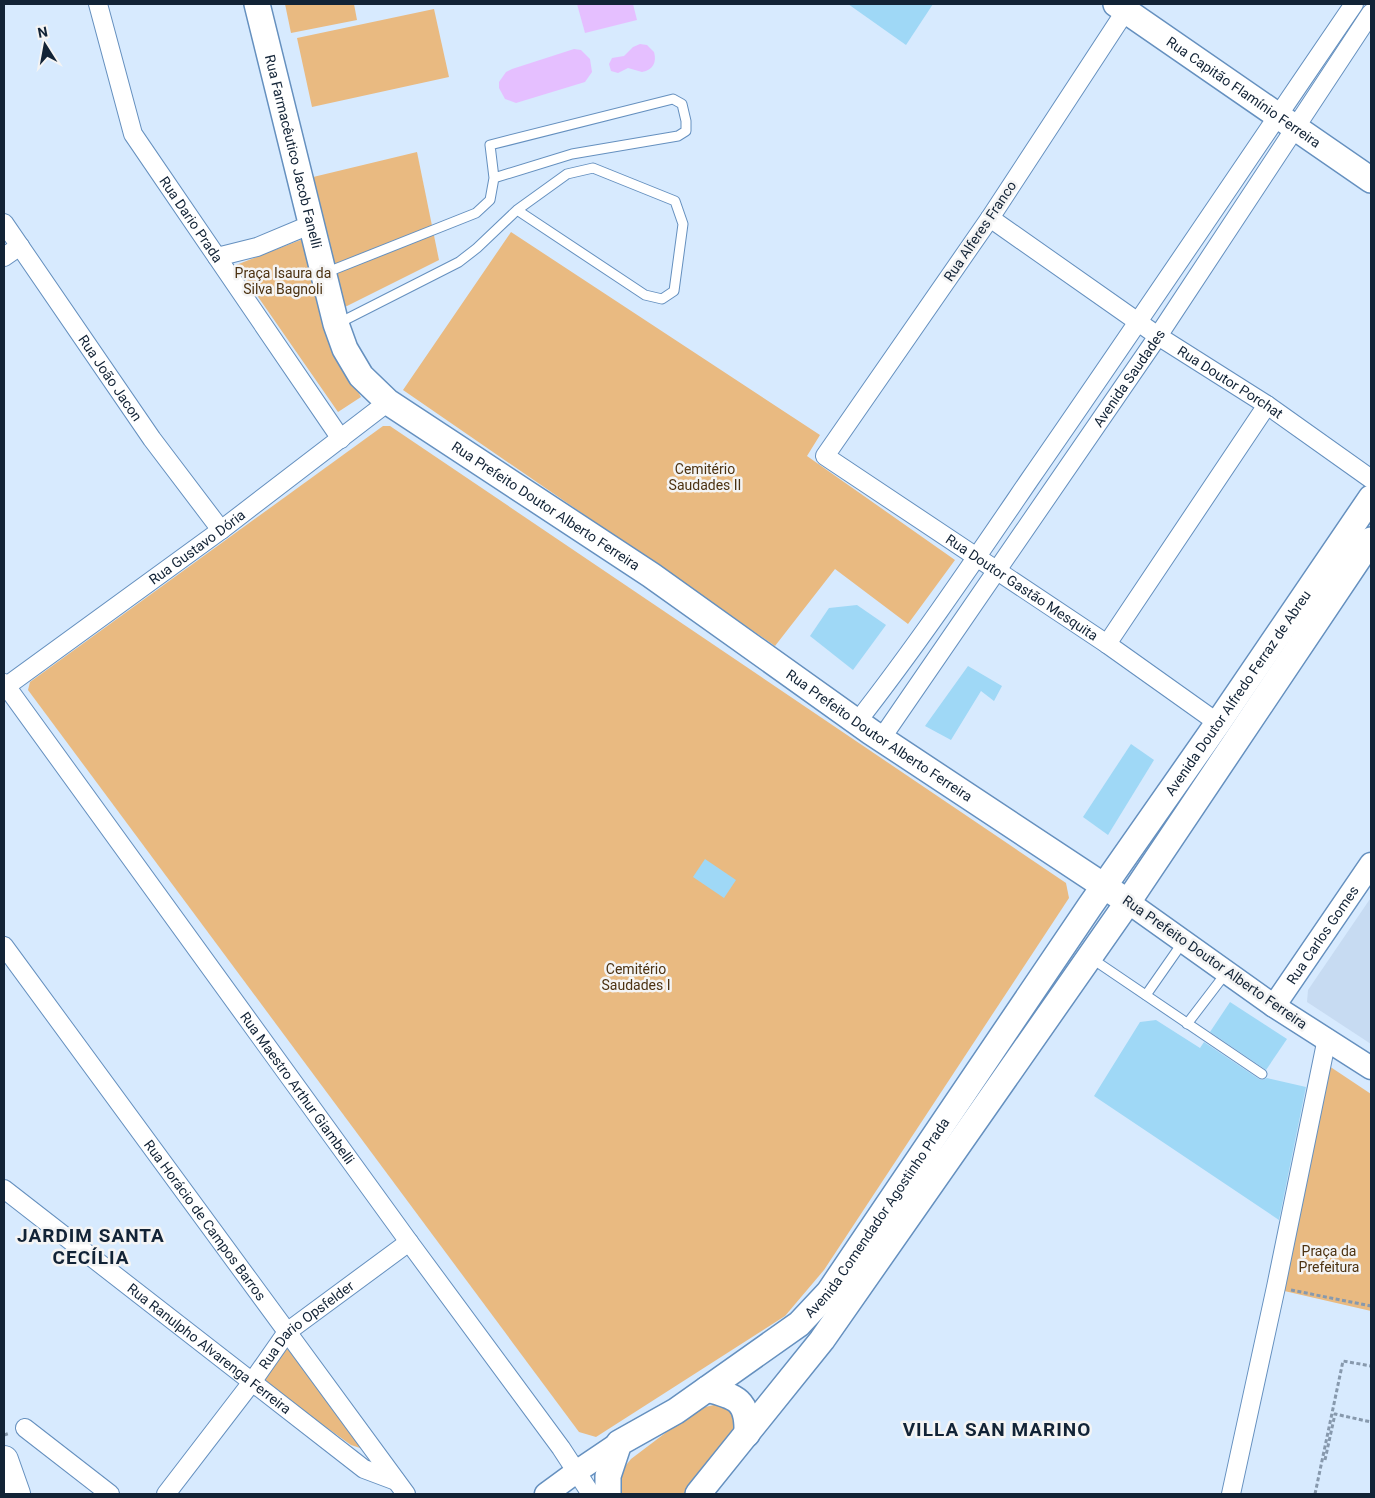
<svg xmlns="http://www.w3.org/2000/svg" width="1375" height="1498" font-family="Roboto,sans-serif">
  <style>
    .built { fill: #c7dbf2 }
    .green { fill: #e9ba81 }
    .water { fill: #e5bfff }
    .building { fill: #9fd8f6 }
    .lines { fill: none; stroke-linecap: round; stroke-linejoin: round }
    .service-casing { stroke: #6590bf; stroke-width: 11 }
    .minor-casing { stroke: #6590bf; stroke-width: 20 }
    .tertiary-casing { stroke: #6590bf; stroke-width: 25 }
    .secondary-casing { stroke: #6590bf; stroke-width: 28 }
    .primary-casing { stroke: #6590bf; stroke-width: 30 }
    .path { stroke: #8799ad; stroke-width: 3; stroke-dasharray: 4 2.5; stroke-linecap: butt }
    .service { stroke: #fff; stroke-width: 9 }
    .minor { stroke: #fff; stroke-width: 18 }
    .tertiary { stroke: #fff; stroke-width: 22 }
    .secondary { stroke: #fff; stroke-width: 25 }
    .primary { stroke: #fff; stroke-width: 28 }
    .labels { text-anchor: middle; stroke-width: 5; stroke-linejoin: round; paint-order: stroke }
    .street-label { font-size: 14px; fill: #122336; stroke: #f4f4f4 }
    .park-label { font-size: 14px; fill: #4c3211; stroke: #f4f4f4 }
    .district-label { font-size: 19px; font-weight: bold; letter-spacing: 1px; fill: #122336; stroke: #f4f4f4 }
  </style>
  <rect width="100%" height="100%" fill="#d7eafe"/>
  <path class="built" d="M1370,899L1371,900V1044L1307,1002L1308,990Z"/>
  <g class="green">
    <path d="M285,4H354L357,20L291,33Z"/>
    <path d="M434,9L449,77L312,107L297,38Z"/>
    <path d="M417,152L439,260L341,309L309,178Z"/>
    <path d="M511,232L820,435L807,456L955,560L908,624L835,569L775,646L403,390Z"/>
    <path d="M303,239L328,339L361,397L338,412L236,265Z"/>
    <path d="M383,426H390L1066,883L1069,898L824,1270L785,1316L596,1437L579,1432L28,690L30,682Z"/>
    <path d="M1326,1064L1371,1094V1311L1280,1290Z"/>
    <path d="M284,1343L363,1449L351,1445L259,1379Z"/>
    <path d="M722,1403L729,1407L740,1424L688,1494H620L618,1482L622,1470L631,1459L697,1409Z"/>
  </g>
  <g class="water">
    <path d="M577,4H633L637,20L585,33Z"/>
    <path d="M640,44L647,45L654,52C657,62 653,70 642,72L628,68L618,73L611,71L609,64L612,58L624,56L633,47Z"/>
    <path d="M574,49L581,50L590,59L592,72L585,82L516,103L505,99L499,88V82L506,72L512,69Z"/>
  </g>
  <g class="building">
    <path d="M848,4H933L906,45Z"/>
    <path d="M857,605L886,625L853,670L810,636L829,608Z"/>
    <path d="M968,666L1002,686L994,701L981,691L951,740L925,726Z"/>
    <path d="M1131,744L1154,760L1108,835L1083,817Z"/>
    <path d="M705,859L736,880L724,898L693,877Z"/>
    <path d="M1230,1002L1287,1039L1266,1070L1210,1032Z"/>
    <path d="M1156,1020L1200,1048L1204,1042L1259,1079L1262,1080L1267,1078L1306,1087L1279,1220L1094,1096L1140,1022Z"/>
  </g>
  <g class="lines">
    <g class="service-casing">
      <g id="service">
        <path d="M325,273L476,213L490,200L494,178L490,145L673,99L682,104L686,121V131L678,136L572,154L494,178"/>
        <path d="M337,324L459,262L477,248L517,210L567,174L593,168L675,201L683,224L674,291L662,299L645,295L517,210"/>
        <path d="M1091,958L1262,1074"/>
        <path d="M1146,995L1183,942"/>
        <path d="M1187,1024L1226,973"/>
      </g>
    </g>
    <g class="minor-casing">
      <g id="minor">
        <path id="s1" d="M98,4L133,134L341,439"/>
        <path id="s2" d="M1130,4L990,218L825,456L1107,644L1218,723"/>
        <path id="s3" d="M990,218L1158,336L1267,405L1371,479"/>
        <path id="s4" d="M4,223L152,439L221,530"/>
        <path d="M4,257L20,246"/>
        <path d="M217,257L257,247L312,224"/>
        <path d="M1107,644L1267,405"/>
        <path id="s5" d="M4,683L409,1242L561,1448L591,1494"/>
        <path id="s6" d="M4,688L221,530L388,402"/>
        <path d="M857,722C918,644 974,561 1030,479C1139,322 1246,162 1354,4"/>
        <path id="s7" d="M881,739L1158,336L1371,13"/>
        <path id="s8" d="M4,946L406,1494"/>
        <path id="s9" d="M4,1189L364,1469L396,1481"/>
        <path d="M25,1428L110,1494"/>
        <path id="s10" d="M166,1494L252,1382L287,1332L409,1242"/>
        <path d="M1231,1494L1276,1287L1327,1038"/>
      </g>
    </g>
    <g class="tertiary-casing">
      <g id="tertiary">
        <path d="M1128,902L1274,1006L1371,1068"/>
        <path id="s11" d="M1274,1006L1371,864"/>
        <path d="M546,1494L576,1472L619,1443"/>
      </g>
    </g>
    <g class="secondary-casing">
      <g id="secondary">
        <path id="s12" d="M257,4L336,324L345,349L361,376L388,402L651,575L871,732L1128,902"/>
        <path id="s13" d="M1116,4L1371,180"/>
        <path d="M707,1389C737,1397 748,1400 747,1434"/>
        <path id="s14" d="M608,1494V1476L619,1443L676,1411L799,1324L829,1292L1090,906L1218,723L1371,498"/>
        <path d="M698,1494L822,1340L1128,902L1371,540"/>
      </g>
    </g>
    <g class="primary-casing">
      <path id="primary" d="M4,1460L16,1494"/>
    </g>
    <g class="path">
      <path d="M1291,1290L1371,1306"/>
      <path d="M4,1435L10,1433"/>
      <path d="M1325,1460L1335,1414L1371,1422"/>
      <path d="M1315,1494L1343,1361L1371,1366"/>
    </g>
    <use href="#service" class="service"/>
    <use href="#minor" class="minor"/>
    <use href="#tertiary" class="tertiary"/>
    <use href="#secondary" class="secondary"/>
    <use href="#primary" class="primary"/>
  </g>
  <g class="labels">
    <g class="street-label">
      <text dy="5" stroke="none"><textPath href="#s13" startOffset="155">Rua Capitão Flamínio Ferreira</textPath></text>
      <text dy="5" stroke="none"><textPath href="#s12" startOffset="152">Rua Farmacêutico Jacob Fanelli</textPath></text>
      <text dy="5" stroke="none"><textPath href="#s1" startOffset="238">Rua Dario Prada</textPath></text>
      <text transform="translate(980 231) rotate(-56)" y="5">Rua Alferes Franco</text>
      <text dy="5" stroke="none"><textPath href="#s4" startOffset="188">Rua João Jacon</textPath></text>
      <text dy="5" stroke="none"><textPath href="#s7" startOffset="438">Avenida Saudades</textPath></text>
      <text dy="5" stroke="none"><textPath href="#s3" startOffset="291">Rua Doutor Porchat</textPath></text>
      <text dy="5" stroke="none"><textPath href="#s12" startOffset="614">Rua Prefeito Doutor Alberto Ferreira</textPath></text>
      <text dy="5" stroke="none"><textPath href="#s6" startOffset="239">Rua Gustavo Dória</textPath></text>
      <text dy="5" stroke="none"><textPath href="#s2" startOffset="782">Rua Doutor Gastão Mesquita</textPath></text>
      <text dy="5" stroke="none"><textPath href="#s14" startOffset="1038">Avenida Doutor Alfredo Ferraz de Abreu</textPath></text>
      <text dy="5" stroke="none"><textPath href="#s12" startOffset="1019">Rua Prefeito Doutor Alberto Ferreira</textPath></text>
      <text dy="5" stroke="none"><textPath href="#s11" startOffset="86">Rua Carlos Gomes</textPath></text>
      <text transform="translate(1215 962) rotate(35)" y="5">Rua Prefeito Doutor Alberto Ferreira</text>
      <text dy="5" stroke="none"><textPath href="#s5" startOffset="500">Rua Maestro Arthur Giambelli</textPath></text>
      <text dy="5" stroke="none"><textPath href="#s14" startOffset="401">Avenida Comendador Agostinho Prada</textPath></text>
      <text dy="5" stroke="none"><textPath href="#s8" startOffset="340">Rua Horácio de Campos Barros</textPath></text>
      <text dy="5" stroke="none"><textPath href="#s10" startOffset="221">Rua Dario Opsfelder</textPath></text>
      <text dy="5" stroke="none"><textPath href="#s9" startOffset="260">Rua Ranulpho Alvarenga Ferreira</textPath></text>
    </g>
    <g class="park-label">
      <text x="283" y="278">Praça Isaura da<tspan x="283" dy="16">Silva Bagnoli</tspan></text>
      <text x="705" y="474">Cemitério<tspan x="705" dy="16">Saudades II</tspan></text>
      <text x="636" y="974">Cemitério<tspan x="636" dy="16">Saudades I</tspan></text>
      <text x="1329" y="1256">Praça da<tspan x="1329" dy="16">Prefeitura</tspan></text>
    </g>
    <g class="district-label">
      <text x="91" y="1242">JARDIM SANTA<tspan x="91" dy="22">CECÍLIA</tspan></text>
      <text x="997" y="1436">VILLA SAN MARINO</text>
    </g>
  </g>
  <rect width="1375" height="1498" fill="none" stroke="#122336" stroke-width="10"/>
  <g transform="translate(45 45) rotate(349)" stroke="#f4f4f4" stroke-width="4" paint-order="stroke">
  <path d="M0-4L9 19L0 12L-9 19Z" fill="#122336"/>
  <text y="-8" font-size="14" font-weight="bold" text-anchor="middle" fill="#122336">N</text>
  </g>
</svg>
